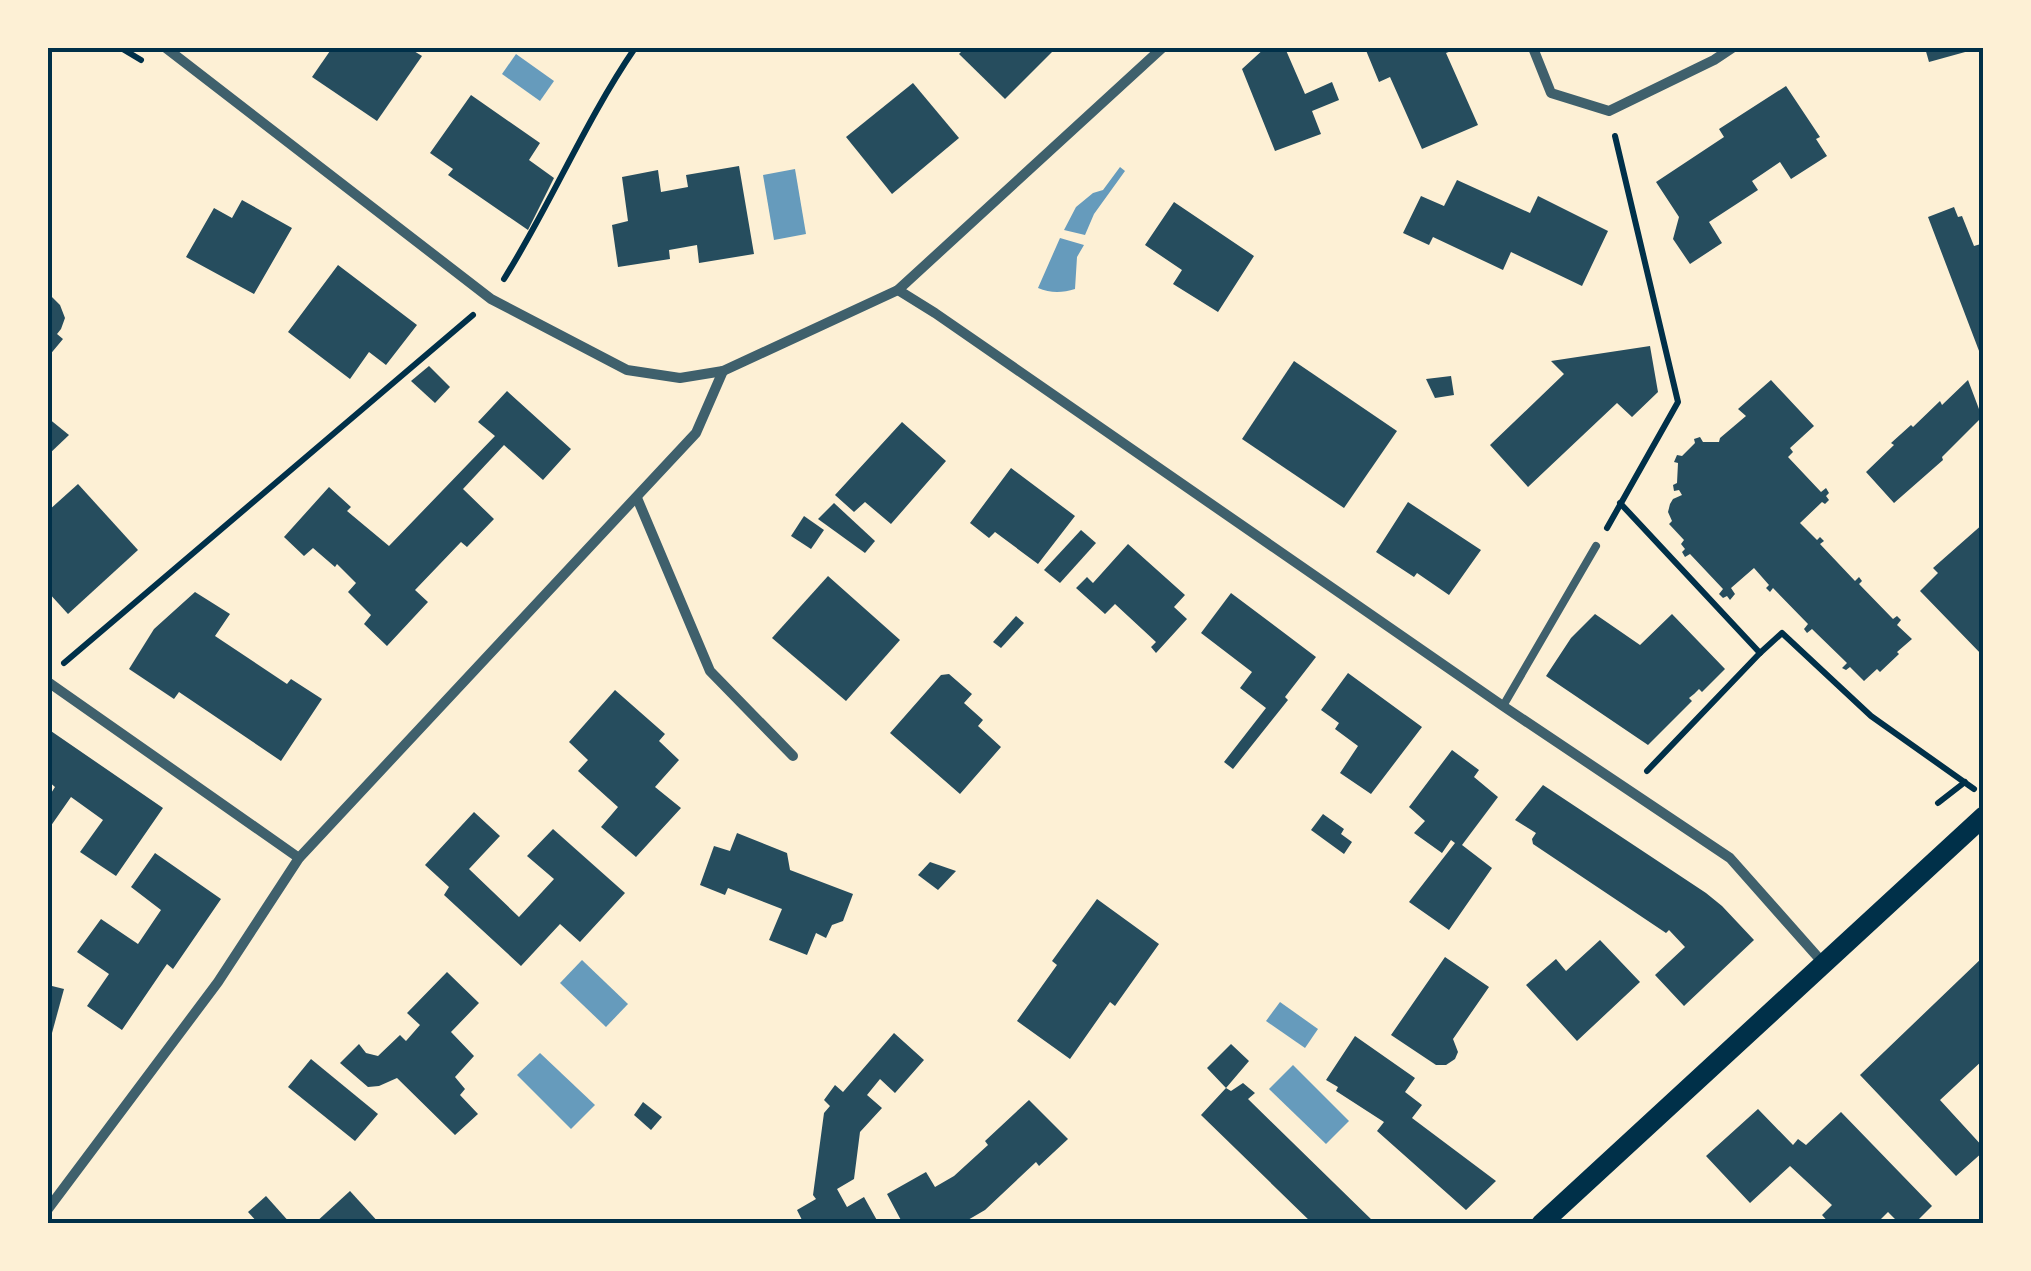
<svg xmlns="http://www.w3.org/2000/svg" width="2031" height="1271" font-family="Georgia,serif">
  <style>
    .water { fill: #669bbc }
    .building { fill: #264d5e }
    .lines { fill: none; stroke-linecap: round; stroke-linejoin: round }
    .path { stroke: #003049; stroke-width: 6 }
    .service { stroke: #3f606c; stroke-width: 8 }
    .minor { stroke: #3f606c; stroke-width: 10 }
    .secondary { stroke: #003049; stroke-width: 20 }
    .neatline { fill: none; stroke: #003049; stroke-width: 4 }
  </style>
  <rect width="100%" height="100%" fill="#fdf0d5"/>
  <g class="water">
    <path d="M516,54L554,81L540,101L502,74Z"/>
    <path d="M1120,167L1125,171L1094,214L1085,235L1064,230L1076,207L1093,193L1103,190Z"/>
    <path d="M795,169L806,234L774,240L763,175Z"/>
    <path d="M1060,238L1084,245L1077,257L1075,289C1062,293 1050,293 1038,288Z"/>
    <path d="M582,960L628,1004L606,1027L560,983Z"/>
    <path d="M1280,1002L1318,1029L1305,1048L1266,1021Z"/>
    <path d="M540,1053L595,1105L571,1129L517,1075Z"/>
    <path d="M1293,1065L1349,1121L1326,1144L1269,1089Z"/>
  </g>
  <g class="building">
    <path d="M332,48H409L422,56L377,121L312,77Z"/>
    <path d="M965,48H1056L1005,99L959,54Z"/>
    <path d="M1265,48H1285L1305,94L1332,82L1339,100L1312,111L1321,134L1275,151L1242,69Z"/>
    <path d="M1365,48H1459L1446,53L1478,125L1422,149L1390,77L1379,82Z"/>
    <path d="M1925,48H1976V49L1929,62Z"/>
    <path d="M913,83L959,138L892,194L846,137Z"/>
    <path d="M1786,86L1820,137L1816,139L1827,156L1791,179L1780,162L1752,181L1758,190L1709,222L1722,243L1690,264L1673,239L1679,217L1656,182L1724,137L1719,129Z"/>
    <path d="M471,95L540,143L529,160L554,178L528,230L448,175L453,169L430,153Z"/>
    <path d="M739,166L754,254L699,263L697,245L669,250L670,259L618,267L612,225L628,221L622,177L658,170L661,192L688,187L686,175Z"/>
    <path d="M1457,180L1530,213L1538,196L1608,231L1582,286L1511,252L1503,270L1433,237L1429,245L1403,233L1421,196L1444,206Z"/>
    <path d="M242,200L292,228L254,294L186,257L214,208L232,218Z"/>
    <path d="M1174,202L1254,256L1218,312L1173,284L1182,270L1145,245Z"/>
    <path d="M1954,207L1958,217L1962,216L1974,246L1984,243V364L1928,217Z"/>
    <path d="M338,265L417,325L386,365L369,352L350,379L288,332Z"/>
    <path d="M48,293L60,305L65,318L61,329L57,334L63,339L48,357Z"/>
    <path d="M1650,346L1658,392L1632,417L1617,403L1528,487L1490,445L1564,374L1551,361Z"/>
    <path d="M1294,361L1397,431L1344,508L1242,439Z"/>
    <path d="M429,366L450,387L435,403L411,381Z"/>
    <path d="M1451,376L1454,395L1435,398L1426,379Z"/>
    <path d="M1771,380L1814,426L1790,448L1793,452L1788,457L1821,492L1826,488L1829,493L1826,496L1829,500L1825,504L1822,502L1800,523L1817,540L1820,537L1824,541L1820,544L1855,581L1859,577L1862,581L1859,584L1893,619L1897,616L1901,620L1897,625L1912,639L1897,652L1899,654L1880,672L1877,669L1864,681L1850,667L1846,670L1842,668L1847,663L1812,629L1807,633L1804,629L1808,624L1773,588L1770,592L1766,588L1769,585L1754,568L1731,588L1735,594L1730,600L1727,596L1723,598L1719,594L1723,589L1690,554L1685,557L1682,552L1685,549L1681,544L1684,540L1669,524L1672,521L1668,512L1670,504L1673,499L1682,495L1679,490L1674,491L1673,485L1677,483L1678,463L1674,462L1677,455L1682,456L1695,443L1694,439L1700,437L1703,442H1719L1720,438L1746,416L1738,409Z"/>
    <path d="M1968,380L1982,417L1942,457L1943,460L1894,503L1866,472L1894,445L1891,443L1911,425L1913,427L1940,401L1942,405Z"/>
    <path d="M507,391L571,449L543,480L504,445L463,489L494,519L467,547L461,542L415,590L428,602L387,646L364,624L371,615L348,592L356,583L337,564L335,567L313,548L304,556L284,537L329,487L351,507L347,511L389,546L495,436L478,422Z"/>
    <path d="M48,418L69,435L48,455Z"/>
    <path d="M902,422L946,461L891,524L865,502L854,512L835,495Z"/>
    <path d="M1011,468L1075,516L1038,564L995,532L989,538L970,523Z"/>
    <path d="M78,484L138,550L68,614L48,592V511Z"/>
    <path d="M1408,502L1481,550L1449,595L1417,573L1414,577L1376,552Z"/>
    <path d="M834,503L875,541L865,553L818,519Z"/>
    <path d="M804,516L824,530L811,549L791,536Z"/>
    <path d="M1984,523V657L1920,591L1938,573L1933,568Z"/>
    <path d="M1081,530L1096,543L1060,583L1044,570Z"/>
    <path d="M1128,544L1185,595L1174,607L1187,619L1156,653L1151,647L1156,642L1115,604L1105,614L1076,588L1087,577L1093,583Z"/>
    <path d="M828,576L900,640L846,701L772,638Z"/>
    <path d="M195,592L230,614L215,636L287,684L291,679L322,699L281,761L179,692L174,699L129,669L154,629Z"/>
    <path d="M1231,593L1316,657L1285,697L1288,700L1233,769L1224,762L1266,708L1240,688L1252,672L1201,633Z"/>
    <path d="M1595,614L1640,645L1672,614L1725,669L1702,692L1699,689L1694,694L1689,698L1692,701L1648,745L1546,676L1571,638Z"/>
    <path d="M1016,616L1024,623L1001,648L993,642Z"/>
    <path d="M1348,673L1422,727L1371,794L1340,773L1358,746L1335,729L1339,723L1321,710Z"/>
    <path d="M949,674L972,694L964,703L983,720L978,726L1001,747L960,794L890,733L941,675Z"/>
    <path d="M615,690L665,734L659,741L679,760L655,787L681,808L636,857L601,827L618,807L578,771L588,760L569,742Z"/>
    <path d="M48,729L163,808L116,876L80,852L103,820L71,797L48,830V798L55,787L48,781Z"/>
    <path d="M1452,750L1479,770L1474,777L1498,797L1462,845L1492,868L1449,930L1409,902L1455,843L1451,840L1442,853L1414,833L1425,821L1409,807Z"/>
    <path d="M1543,785L1706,893L1722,906L1754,940L1684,1006L1655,975L1685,947L1669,930L1666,933L1533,844L1532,839L1536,833L1515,820Z"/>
    <path d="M474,812L500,836L469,869L519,917L554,879L527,856L553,829L625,893L580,942L560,924L521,966L444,895L449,887L425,865Z"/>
    <path d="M1323,814L1344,829L1341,834L1352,842L1344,854L1311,830Z"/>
    <path d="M737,833L787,853L790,870L853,894L843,921L832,925L826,938L816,933L807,955L769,940L782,909L728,888L725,895L700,885L714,846L730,851Z"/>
    <path d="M155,853L221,899L173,969L167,964L122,1030L87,1006L109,974L77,952L101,919L138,944L161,910L131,887Z"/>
    <path d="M930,862L956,871L938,890L918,875Z"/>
    <path d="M1097,899L1159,944L1115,1006L1110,1002L1070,1059L1017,1021L1057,965L1052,961Z"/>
    <path d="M1600,940L1640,982L1577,1041L1526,985L1556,959L1566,971Z"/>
    <path d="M1984,956V1059L1940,1100L1984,1148V1151L1956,1176L1860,1075Z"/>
    <path d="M1445,957L1489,987L1453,1039L1458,1052L1455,1059L1446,1065H1436L1391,1035Z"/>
    <path d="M447,972L479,1003L451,1032L474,1056L455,1077L465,1089L460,1095L478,1114L455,1135L397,1078L379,1086L368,1087L340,1063L359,1044L366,1053L378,1056L400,1035L406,1041L420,1025L407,1013Z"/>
    <path d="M48,985L64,989L49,1044H48Z"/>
    <path d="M894,1033L924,1060L895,1093L880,1079L867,1095L882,1108L860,1132L854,1179L837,1189L847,1207L864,1197L879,1224H804L797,1210L816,1199L813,1195L824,1113L830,1106L824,1100L835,1085L843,1092Z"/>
    <path d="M1355,1036L1415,1078L1405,1092L1422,1105L1412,1118L1496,1181L1466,1210L1377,1131L1384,1122L1336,1091L1338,1087L1326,1080Z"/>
    <path d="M1231,1044L1249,1061L1226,1088L1231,1091L1243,1083L1255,1093L1248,1099L1376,1224H1313L1201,1115L1226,1088L1207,1068Z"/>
    <path d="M311,1059L378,1114L355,1141L288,1087Z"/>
    <path d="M1029,1100L1068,1139L1039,1166L1036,1162L985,1210L961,1224H903L887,1194L926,1172L935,1187L954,1176L988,1145L985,1141Z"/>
    <path d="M643,1102L662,1117L651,1130L634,1115Z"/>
    <path d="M1758,1109L1793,1145L1798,1139L1806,1145L1841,1112L1932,1206L1914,1224H1900L1888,1212L1880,1220L1883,1224H1830L1822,1215L1832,1205L1790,1166L1750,1203L1706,1156Z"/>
    <path d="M350,1191L380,1224H314Z"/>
    <path d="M266,1196L291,1224H259L248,1212Z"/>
  </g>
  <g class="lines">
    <g class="path">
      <path d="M121,48L141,60"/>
      <path d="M504,279C551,204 585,121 635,48"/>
      <path d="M1620,503L1760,653L1782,633L1871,716L1974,789"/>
      <path d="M1607,528L1678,402L1615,136"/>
      <path d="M64,663L473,315"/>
      <path d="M1647,771L1760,653"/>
      <path d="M1938,803L1965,782"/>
    </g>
    <path class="service" d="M1503,706L1596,546"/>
    <g class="minor">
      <path d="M166,48L491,299L627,370L680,378L723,371L898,290L1162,48"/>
      <path d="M1533,48L1551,93L1609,111L1714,60L1732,48"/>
      <path d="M898,290L935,313L1503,706L1730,858L1824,964"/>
      <path d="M637,498L710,671L793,756"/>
      <path d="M48,682L299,858"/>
      <path d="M48,1209L218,982L299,858L696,433L723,371"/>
    </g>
    <path class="secondary" d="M1541,1224L1984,816"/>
  </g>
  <rect width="2031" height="1271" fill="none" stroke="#fdf0d5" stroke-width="100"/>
  <rect x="50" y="50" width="1931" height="1171" class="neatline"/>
</svg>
